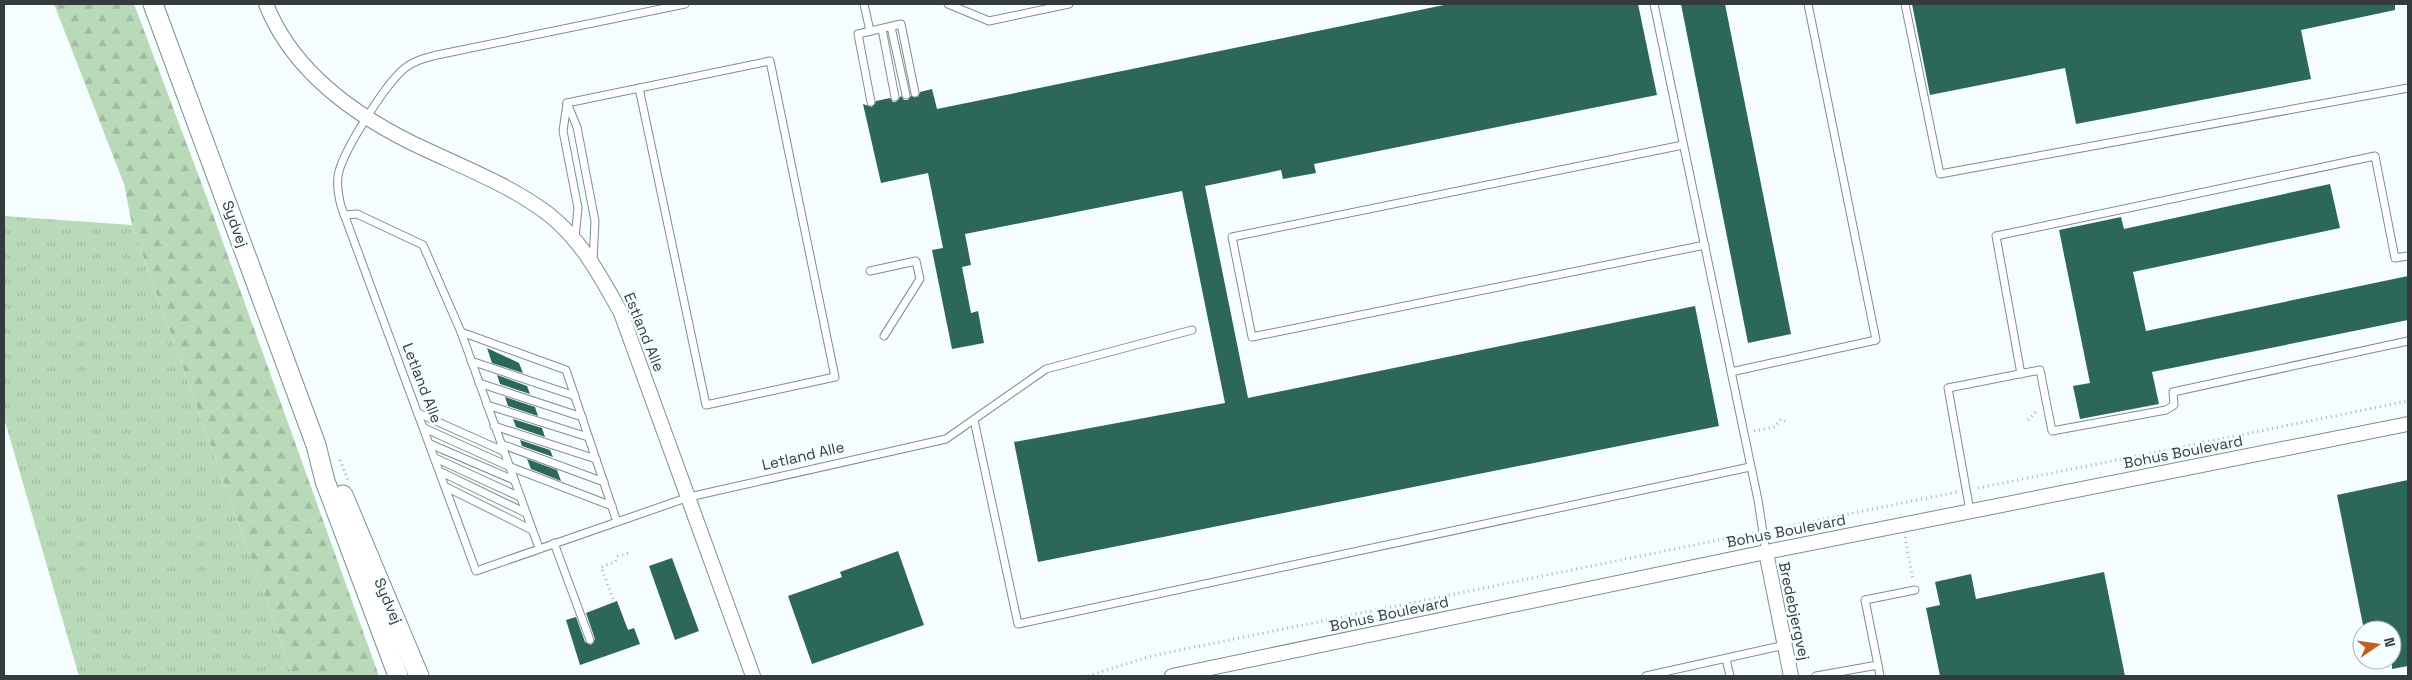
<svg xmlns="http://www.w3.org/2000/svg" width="2412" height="680" font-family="'Space Grotesk',sans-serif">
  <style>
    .grass { fill: url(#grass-tufts) }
    .forest { fill: url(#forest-firs) }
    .building { fill: #2d675a }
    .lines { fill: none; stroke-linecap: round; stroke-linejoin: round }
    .lane-casing { stroke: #7d8e91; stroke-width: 9 }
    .street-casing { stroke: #7d8e91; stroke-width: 16 }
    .secondary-casing { stroke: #7d8e91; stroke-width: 21 }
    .path { stroke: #a9b1b2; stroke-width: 3; stroke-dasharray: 1 4; stroke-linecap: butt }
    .lane { stroke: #fff; stroke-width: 7 }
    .street { stroke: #fff; stroke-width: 14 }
    .secondary { stroke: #fff; stroke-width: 19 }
    .labels { text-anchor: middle; stroke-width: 5; stroke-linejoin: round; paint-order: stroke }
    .street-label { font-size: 15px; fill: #333b3c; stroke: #f5fdfe }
  </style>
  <defs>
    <pattern id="grass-tufts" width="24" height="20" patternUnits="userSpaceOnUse" patternTransform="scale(1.25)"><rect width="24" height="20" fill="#b9dab9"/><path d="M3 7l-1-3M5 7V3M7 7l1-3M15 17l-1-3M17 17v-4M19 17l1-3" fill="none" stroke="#a0bca0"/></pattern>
    <pattern id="forest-firs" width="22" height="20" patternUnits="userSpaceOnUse" patternTransform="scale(1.25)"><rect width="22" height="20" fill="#b9dab9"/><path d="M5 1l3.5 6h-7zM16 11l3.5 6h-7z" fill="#a0bca0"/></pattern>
  </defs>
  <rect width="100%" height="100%" fill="#f5fdfe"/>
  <path class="grass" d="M4,216L132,225L293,676H79L4,418Z"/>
  <path class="forest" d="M54,4H134L207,198L379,676H293L132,225L124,184Z"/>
  <g class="building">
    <path d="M1449,4H1638L1657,95L1314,164L1316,173L1283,179L1281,170L1205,186L1248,398L1695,306L1719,426L1038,562L1014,442L1225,403L1182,191L965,234L971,265L962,267L971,313L978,311L984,343L952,349L932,250L943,248L928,173L881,183L863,104L872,107L876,101L890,98L893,102H896L901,96L904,100H908L911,96L918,97L920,92L932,89L937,109Z"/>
    <path d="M1681,4H1725L1791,334L1748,343Z"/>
    <path d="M1912,4H2395V10L2301,30L2311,79L2076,124L2065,68L1930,95Z"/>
    <path d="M2330,184L2340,228L2133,272L2146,331L2408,276V320L2152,372L2159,404L2080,419L2073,386L2090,383L2059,230L2121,217L2124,229Z"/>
    <path d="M487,348L519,363L523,373L492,363Z"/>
    <path d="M497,375L527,386L530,394L500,384Z"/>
    <path d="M505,397L535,407L538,416L508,406Z"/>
    <path d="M513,419L542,428L545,437L516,427Z"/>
    <path d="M520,440L550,450L553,457L522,446Z"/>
    <path d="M527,459L557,470L561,481L531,469Z"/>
    <path d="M2408,480V666L2392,669V630H2364L2337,495Z"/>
    <path d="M898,551L924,625L812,664L788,596L842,577L840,572Z"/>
    <path d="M672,558L699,631L675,640L649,566Z"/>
    <path d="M2104,572L2125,676H1940L1926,608L1940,605L1935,582L1971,574L1976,599Z"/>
    <path d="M617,601L628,630L634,628L640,644L580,665L566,620L576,617L585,642L591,645L595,639L586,613Z"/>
  </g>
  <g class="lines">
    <g class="lane-casing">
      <g id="lane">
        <path d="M685,4L437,55C426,58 415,60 405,68C386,83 346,147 339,171C336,182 338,194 341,206L476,571L689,497L946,439L1046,369L1192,330"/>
        <path d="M864,4L870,31"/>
        <path d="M948,4L989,21L1069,4"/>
        <path d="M1654,4L1758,500L1766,552"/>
        <path d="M1905,4L1940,174L2408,88"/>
        <path d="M891,27L906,95"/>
        <path d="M882,29L895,97"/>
        <path d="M871,102L858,34L901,24L915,93"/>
        <path d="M567,103L770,61L835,377L706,405L639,88"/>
        <path d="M567,103L577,127L595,221L593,262"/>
        <path d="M567,104L563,131L578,208L575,238"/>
        <path d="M1683,145L1232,237L1252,337L1705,245"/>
        <path d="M344,215L357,214L423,245L461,332L539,548"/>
        <path d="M870,271L916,261L920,279L884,336"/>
        <path d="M461,332L566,370L617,522"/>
        <path d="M471,361L575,396"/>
        <path d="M1731,372L1876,340L1808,4"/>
        <path d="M2021,374L1996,236L2375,156L2395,258L2408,256"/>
        <path d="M479,383L582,417"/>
        <path d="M487,405L588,437"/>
        <path d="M418,413L503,451"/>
        <path d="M974,420L1018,624L1750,467"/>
        <path d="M494,426L596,459"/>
        <path d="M424,428L508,466L612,506"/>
        <path d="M430,444L514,480"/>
        <path d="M501,444L604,482"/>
        <path d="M435,458L520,497"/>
        <path d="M441,472L526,513"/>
        <path d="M446,487L532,530"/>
        <path d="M1970,511L1948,388L2040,370L2052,431L2166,410L2174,405L2173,392L2408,341"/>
        <path d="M554,543L590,640"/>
        <path d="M1726,659L1730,676"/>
        <path d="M1878,665L1865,600L1915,590"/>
        <path d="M1646,676L1785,645"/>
        <path d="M1816,676L1878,665L1880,676"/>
      </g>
    </g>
    <g class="street-casing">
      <g id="street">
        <path d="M266,4C291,68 350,112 410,142C457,165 505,182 547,213C581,239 601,277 621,313L753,676"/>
        <path d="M1766,552L1791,676"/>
        <path d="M1172,676L1766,552L2408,424"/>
      </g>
    </g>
    <g class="secondary-casing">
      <g id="secondary">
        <path d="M153,4L316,445L325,481L398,676"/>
        <path d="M343,495L419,676"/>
      </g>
    </g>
    <g class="path">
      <path d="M2028,420L2037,411"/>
      <path d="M1754,431L1775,427L1781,419L1788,423"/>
      <path d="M340,460L348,480"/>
      <path d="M1978,488L2408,401"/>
      <path d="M1774,529L1957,492"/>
      <path d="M1905,537L1913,580"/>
      <path d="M613,599L601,567L615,562L618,556L629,553"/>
      <path d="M1088,676L1151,656L1753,533"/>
    </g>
    <use href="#lane" class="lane"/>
    <use href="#street" class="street"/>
    <use href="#secondary" class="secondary"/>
  </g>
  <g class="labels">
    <g class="street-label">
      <text transform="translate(235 224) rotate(70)" y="5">Sydvej</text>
      <text transform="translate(644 332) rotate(68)" y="5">Estland Alle</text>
      <text transform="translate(422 383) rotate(69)" y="5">Letland Alle</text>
      <text transform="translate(2183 452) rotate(-11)" y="5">Bohus Boulevard</text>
      <text transform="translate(803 456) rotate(-13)" y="5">Letland Alle</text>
      <text transform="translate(1786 531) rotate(-11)" y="5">Bohus Boulevard</text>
      <text transform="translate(388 601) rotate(67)" y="5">Sydvej</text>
      <text transform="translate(1794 611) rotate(78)" y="5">Bredebjergvej</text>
      <text transform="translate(1389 614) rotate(-12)" y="5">Bohus Boulevard</text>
    </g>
  </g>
  <rect width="2412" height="680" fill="none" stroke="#333b3c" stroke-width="10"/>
  <g transform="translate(2377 645) rotate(77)"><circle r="24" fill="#f5fdfe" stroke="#a7afb0"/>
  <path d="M0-4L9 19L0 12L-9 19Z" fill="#c0601c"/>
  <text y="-8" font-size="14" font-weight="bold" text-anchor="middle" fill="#333b3c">N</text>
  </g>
</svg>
